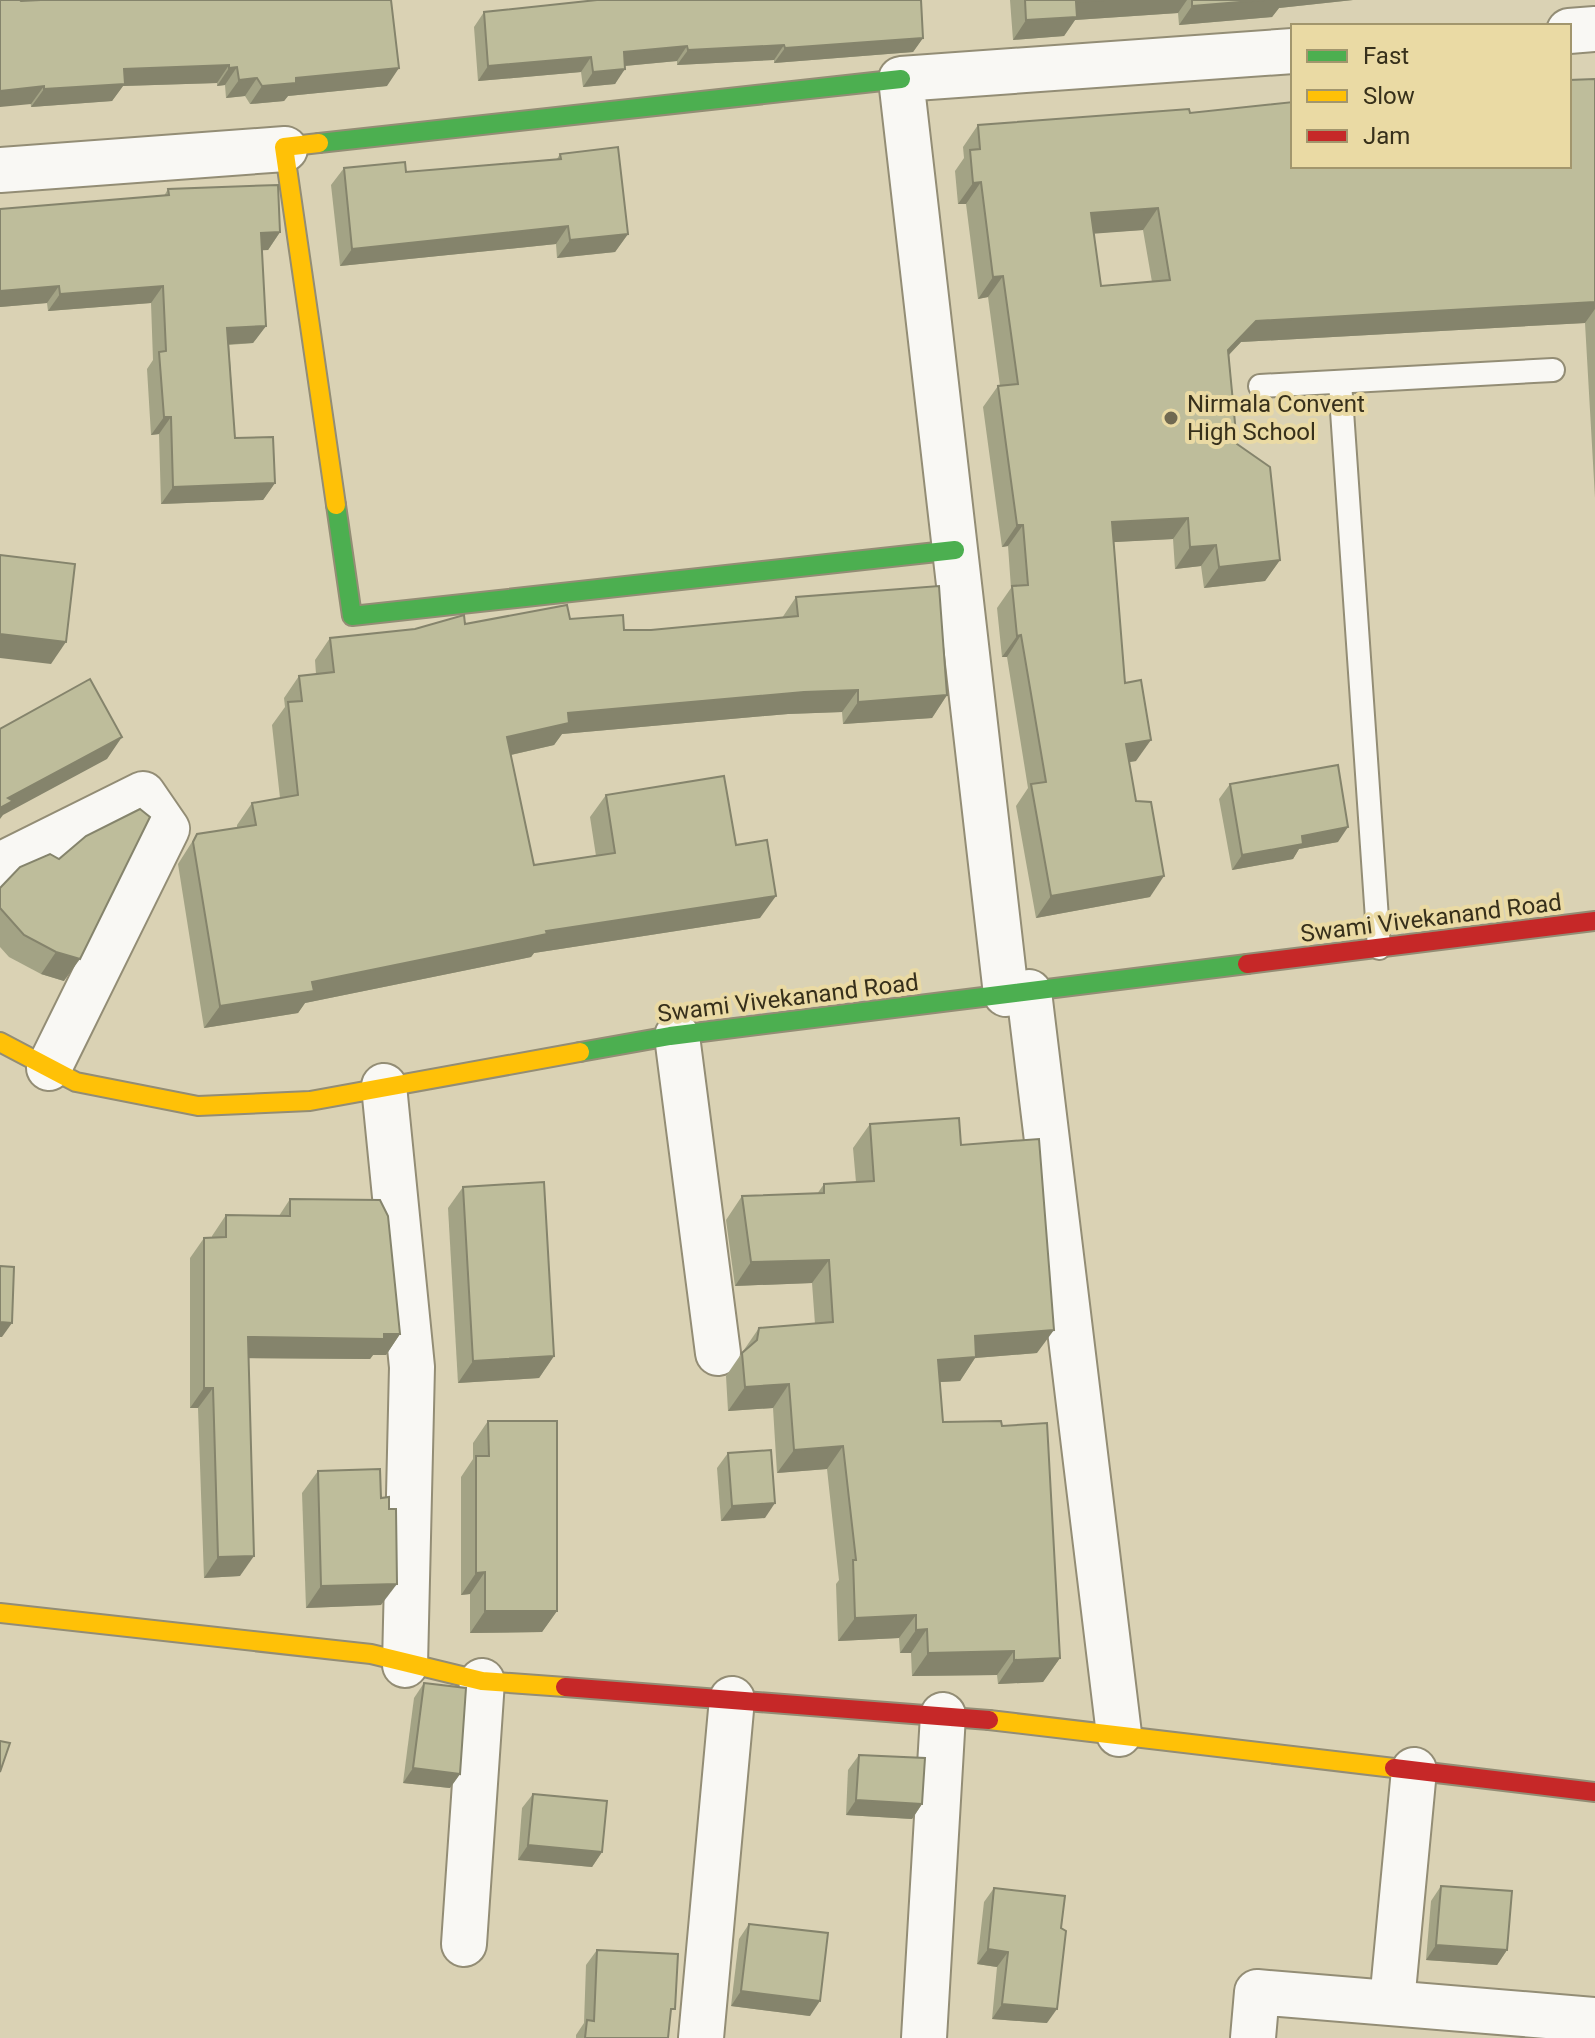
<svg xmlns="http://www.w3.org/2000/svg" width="1595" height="2038" font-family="Roboto,sans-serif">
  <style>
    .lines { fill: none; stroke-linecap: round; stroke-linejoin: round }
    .lane-casing { stroke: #938d75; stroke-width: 26 }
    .street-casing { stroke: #938d75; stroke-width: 48 }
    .fast-casing { stroke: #938d75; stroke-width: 22 }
    .slow-casing { stroke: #938d75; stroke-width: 22 }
    .jam-casing { stroke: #938d75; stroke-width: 22 }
    .lane { stroke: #f9f8f4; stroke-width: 22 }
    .street { stroke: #f9f8f4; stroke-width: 44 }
    .fast { stroke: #4caf50; stroke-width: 18 }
    .slow { stroke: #ffc107; stroke-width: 18 }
    .jam { stroke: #c62828; stroke-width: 18 }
    .wall { fill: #a3a385; fill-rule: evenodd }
    .shaded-wall { fill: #85846c }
    .building { fill: #bebd9b; stroke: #85846c; stroke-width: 2; fill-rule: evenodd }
    .poi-dot { fill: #706951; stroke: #eadaa4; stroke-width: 3 }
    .labels { text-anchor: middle; stroke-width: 8; stroke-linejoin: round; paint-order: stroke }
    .poi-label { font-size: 24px; fill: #37301b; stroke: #eadaa4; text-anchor: start }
    .street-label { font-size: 24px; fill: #37301b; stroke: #eadaa4 }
  </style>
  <rect width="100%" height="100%" fill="#dad2b4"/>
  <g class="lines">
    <g class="lane-casing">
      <g id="lane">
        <path d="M1340,382L1379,948"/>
        <path d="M1260,386L1553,370"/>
      </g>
    </g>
    <g class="street-casing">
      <g id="street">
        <path d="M1569,31L1595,29"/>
        <path d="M0,170L285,149"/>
        <path d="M0,865L143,794L167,829L49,1068"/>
        <path d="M1029,992L1119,1734"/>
        <path d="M1006,994L901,79L1293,51"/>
        <path d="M677,1036L718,1353"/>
        <path d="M384,1086L412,1367L405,1665"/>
        <path d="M464,1944L482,1681"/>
        <path d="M1392,2002L1414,1770"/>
        <path d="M701,2038L732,1699"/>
        <path d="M924,2038L943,1715"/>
        <path d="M1253,2038L1257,1992L1595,2020"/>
      </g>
    </g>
    <g class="fast-casing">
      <g id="fast">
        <path d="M319,143L901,79"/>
        <path d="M336,505L352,616L955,550"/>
        <path d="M580,1052L670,1036L1247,964"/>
      </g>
    </g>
    <g class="slow-casing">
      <g id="slow">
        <path d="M319,143L284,147L336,505"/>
        <path d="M0,1042L76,1082L198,1106L310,1101L580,1052"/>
        <path d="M0,1613L371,1654L482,1681L565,1687"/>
        <path d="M989,1720L1394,1768"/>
      </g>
    </g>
    <g class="jam-casing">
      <g id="jam">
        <path d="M1247,964L1595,921"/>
        <path d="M565,1687L989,1720"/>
        <path d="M1394,1768L1595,1792"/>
      </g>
    </g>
    <use href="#lane" class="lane"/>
    <use href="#street" class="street"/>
    <use href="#fast" class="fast"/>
    <use href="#slow" class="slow"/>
    <use href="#jam" class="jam"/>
  </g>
  <g class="wall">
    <path d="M1010,0H1353L1279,8L1272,17L1179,25L1178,13L1075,20L1064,36L1013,40Z"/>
    <path d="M21,1L387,86L288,96L284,101L250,104L245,96L226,98L225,85L217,86V83L123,86L112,101L31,107Z"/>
    <path d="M484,12L923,38L913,52L774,63V60L677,65V61L625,66L615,84L583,87L581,72L478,81L474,27Z"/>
    <path d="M1595,79V498L1585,323L1241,342L1229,355L1237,444L1280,560L1265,581L1204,588L1201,566L1175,569L1173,539L1113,542L1125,683L1136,761L1129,762L1150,897L1036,918L1016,806L1028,788L1007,657H1002L997,608L1011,588L1008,546L1002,547L983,407L998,386H1000L988,297L978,299L966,204H958L955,171L964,158L963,147L978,125L1190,113ZM1143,230L1152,282L1101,286L1094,233Z"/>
    <path d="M560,154L628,234L615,252L557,258L556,244L340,266L331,185L344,168L406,172L557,159Z"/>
    <path d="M168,189L280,232L268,250H262L266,326L253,343L229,345L235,438L275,483L263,500L161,504L159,434L151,435L147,369L153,360L151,303L48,311L47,303L0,307V209L164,196Z"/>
    <path d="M796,597L947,695L932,718L843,724L842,712L788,714L562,734L554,745L511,755L534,865L596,856L590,817L606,795L736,845L760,918L534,953L531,957L305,1003L298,1013L204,1028L178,864L197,834L237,828V825L252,803L280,798L272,725L285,707L284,698L299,676L316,674L315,660L330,638L465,624L570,619L624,630H651L782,618Z"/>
    <path d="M1230,784L1338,842L1299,849L1293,859L1232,870L1219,799Z"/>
    <path d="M50,854L64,981L41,974L9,957L0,947V888Z"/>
    <path d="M870,1124L961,1145L1037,1353L975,1358L960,1381L940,1382L943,1422L1002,1426L1060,1658L1043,1682L998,1684L997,1675L912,1676L911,1653H900L899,1638L838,1641L836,1584L839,1580L827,1469L777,1473L773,1408L728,1411L726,1376L759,1328L815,1324L812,1283L735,1286L726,1220L742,1196L817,1194L824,1184L856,1182L853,1148Z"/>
    <path d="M463,1187L554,1356L539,1378L458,1383L448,1208Z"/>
    <path d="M290,1199L400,1334L386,1355H373L370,1359L249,1358L240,1576L204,1578L198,1408H190V1258L204,1238H212V1236L226,1215L279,1216Z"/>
    <path d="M488,1421L557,1611L542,1632L470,1633V1594L461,1595V1477L473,1459V1443Z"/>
    <path d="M728,1453L765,1518L721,1521L717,1468Z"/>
    <path d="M318,1471L381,1498L389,1509L381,1605L306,1608L302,1493Z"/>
    <path d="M424,1683L460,1774L450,1788L403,1783L414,1698Z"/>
    <path d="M859,1755L922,1804L912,1819L846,1815L848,1770Z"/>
    <path d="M533,1794L602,1852L592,1867L518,1860L522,1808Z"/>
    <path d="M1441,1886L1507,1950L1497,1965L1426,1960L1431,1901Z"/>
    <path d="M994,1888L1047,2023L992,2019L997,1967L977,1964L984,1902Z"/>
    <path d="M749,1924L810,2016L731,2006L739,1939Z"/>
    <path d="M597,1950L670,2017L668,2038H576V2035L584,2023L586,1965Z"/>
  </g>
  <g class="shaded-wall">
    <path d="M1104,0H1187L1178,13L1075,20L1064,36L1013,40L1026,20L1076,2Z"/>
    <path d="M1264,0H1353L1279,8L1272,17L1179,25L1192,6Z"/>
    <path d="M923,38L913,52L774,63L785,48Z"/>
    <path d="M784,45L774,60L677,65L688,50Z"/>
    <path d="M687,46L677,61L613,67L624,52Z"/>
    <path d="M591,57L581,72L478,81L488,66Z"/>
    <path d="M229,65L217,83L123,86L112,101L31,107L44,89L124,69Z"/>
    <path d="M237,67L225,85L217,86L229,68Z"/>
    <path d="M399,68L387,86L288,96L284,101L250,104L262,86L296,78Z"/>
    <path d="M625,69L615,84L583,87L593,72Z"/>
    <path d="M257,78L245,96L226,98L239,80Z"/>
    <path d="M44,86L31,104L0,107V91Z"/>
    <path d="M981,182L966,204H958L973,183Z"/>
    <path d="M1158,208L1143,230L1077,235L1091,213Z"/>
    <path d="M568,226L556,244L340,266L352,249Z"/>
    <path d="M280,232L268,250L249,251L261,233Z"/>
    <path d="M628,234L615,252L557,258L570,240Z"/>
    <path d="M1003,276L988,297L978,299L993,277Z"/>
    <path d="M59,286L47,303L0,307V291Z"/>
    <path d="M163,286L151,303L48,311L60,294Z"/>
    <path d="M1595,302V309L1585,323L1241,342L1213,371L1228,350L1256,321Z"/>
    <path d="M266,326L253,343L215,345L227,328Z"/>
    <path d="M164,417H171L159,434L151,435Z"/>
    <path d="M275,483L263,500L161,504L173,487Z"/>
    <path d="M1188,518L1173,539L1097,543L1112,522Z"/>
    <path d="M1017,525H1023L1008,546L1002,547Z"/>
    <path d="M1216,545L1201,566L1175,569L1190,547Z"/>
    <path d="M1280,560L1265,581L1204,588L1219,567Z"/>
    <path d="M0,634L66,642L51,664L0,658Z"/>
    <path d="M1021,635L1007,657H1002L1017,636Z"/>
    <path d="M858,690L842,712L788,714L562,734L554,745L492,759L507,737L568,713L804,692Z"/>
    <path d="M947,695L932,718L843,724L858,702Z"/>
    <path d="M122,737L107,759L3,815L0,819V808L8,798Z"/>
    <path d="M1151,740L1136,761L1111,765L1126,744Z"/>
    <path d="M1348,827L1338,842L1299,849L1293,859L1232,870L1242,855L1302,836Z"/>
    <path d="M1164,876L1150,897L1036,918L1051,896Z"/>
    <path d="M776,896L760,918L534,953L531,957L305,1003L298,1013L204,1028L220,1006L312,982L546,931Z"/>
    <path d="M56,952L80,959L64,981L41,974Z"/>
    <path d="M829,1260L812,1283L735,1286L751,1262Z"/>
    <path d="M0,1322L12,1323L2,1337H0Z"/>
    <path d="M1054,1330L1037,1353L975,1358L960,1381L921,1383L938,1360L975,1336Z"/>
    <path d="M384,1334H400L386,1355H373L370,1359L234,1358L248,1337Z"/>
    <path d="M554,1356L539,1378L458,1383L473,1361Z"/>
    <path d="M789,1384L773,1408L728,1411L745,1387Z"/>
    <path d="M204,1388H213L198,1408H190Z"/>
    <path d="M843,1446L827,1469L777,1473L794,1450Z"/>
    <path d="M775,1503L765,1518L721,1521L732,1506Z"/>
    <path d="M254,1556L240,1576L204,1578L218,1557Z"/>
    <path d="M485,1572L470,1594L461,1595L476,1573Z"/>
    <path d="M397,1584L381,1605L306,1608L321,1586Z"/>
    <path d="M485,1611H557L542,1632L470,1633Z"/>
    <path d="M916,1615L899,1638L838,1641L855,1618Z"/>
    <path d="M927,1629L911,1653H900L916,1630Z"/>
    <path d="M1014,1651L997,1675L912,1676L928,1653Z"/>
    <path d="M1060,1658L1043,1682L998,1684L1014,1660Z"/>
    <path d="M413,1768L460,1774L450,1788L403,1783Z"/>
    <path d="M856,1800L922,1804L912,1819L846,1815Z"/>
    <path d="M528,1845L602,1852L592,1867L518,1860Z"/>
    <path d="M1436,1945L1507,1950L1497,1965L1426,1960Z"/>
    <path d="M988,1949L1008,1952L997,1967L977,1964Z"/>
    <path d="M741,1991L820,2001L810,2016L731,2006Z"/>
    <path d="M1002,2004L1057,2009L1047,2023L992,2019Z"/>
  </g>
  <g class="building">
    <path d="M0,0H20L21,1L41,0H391L399,68L296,78V83L262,86L257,78L239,80L237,67L229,68V65L124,69L125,84L44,89V86L0,91Z"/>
    <path d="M597,0H921L923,38L785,48L784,45L688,50L687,46L624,52L625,69L593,72L591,57L488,66L484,12Z"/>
    <path d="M1025,0H1104L1076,2L1077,17L1026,20Z"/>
    <path d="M1192,0H1264L1192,6Z"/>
    <path d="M1595,79V302L1256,321L1228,350L1237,444L1270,467L1280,560L1219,567L1216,545L1190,547L1188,518L1112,522L1125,683L1141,680L1151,740L1126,744L1136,801L1151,802L1164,876L1051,896L1031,784L1046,782L1021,635L1017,636L1012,586L1028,585L1023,525H1017L998,386L1018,384L1003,276L993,277L981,182L973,183L970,150L980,149L978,125L1189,109L1190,113L1293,102V166H1569V80ZM1158,208L1170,280L1101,286L1091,213Z"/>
    <path d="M618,147L628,234L570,240L568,226L352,249L344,168L405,162L406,172L561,159L560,154Z"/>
    <path d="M278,185L280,232L261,233L266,326L227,328L235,438L273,437L275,483L173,487L171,417H164L159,352L166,351L163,286L60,294L59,286L0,291V209L169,195L168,189Z"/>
    <path d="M0,555L75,564L66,642L0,634Z"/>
    <path d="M939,586L947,695L858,702V690L804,692L568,713L569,723L507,737L534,865L615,853L606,795L724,776L736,845L767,840L776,896L546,931L547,934L312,982L314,991L220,1006L193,842L197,834L256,825L252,803L298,795L288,702L302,701L299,676L334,672L330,638L415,629L464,615L465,624L567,605L570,619L623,615L624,630H651L798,616L796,597Z"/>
    <path d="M90,679L122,737L8,798L13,801L0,808V729Z"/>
    <path d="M1338,765L1348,827L1302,836L1303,844L1242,855L1230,784Z"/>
    <path d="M140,809L150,817L80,959L56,952L24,935L0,908V888L20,867L50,854L59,859L86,836Z"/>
    <path d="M959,1118L961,1145L1039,1139L1054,1330L975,1336L976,1357L938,1360L943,1422L1001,1421L1002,1426L1047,1423L1060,1658L1014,1660V1651L928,1653L927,1629L916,1630V1615L855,1618L853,1560H856L843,1446L794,1450L789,1384L745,1387L742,1353L757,1340L759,1328L833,1322L829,1260L751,1262L742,1196L824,1193V1184L874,1181L870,1124Z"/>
    <path d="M544,1182L554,1356L473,1361L463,1187Z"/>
    <path d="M290,1199L380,1200L388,1216L400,1334H384V1339L248,1337L254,1556L218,1557L213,1388H204V1238L226,1237V1215L290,1216Z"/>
    <path d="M0,1266L14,1267L12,1323L0,1322Z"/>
    <path d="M488,1421H557V1611H485V1572L476,1573V1456H489Z"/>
    <path d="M771,1450L775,1503L732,1506L728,1453Z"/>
    <path d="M380,1469L381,1498L389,1497V1509H396L397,1584L321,1586L318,1471Z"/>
    <path d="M424,1683L466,1688L460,1774L413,1768Z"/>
    <path d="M0,1741L10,1743L0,1772Z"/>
    <path d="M859,1755L925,1758L922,1804L856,1800Z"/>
    <path d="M533,1794L607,1801L602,1852L528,1845Z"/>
    <path d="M1441,1886L1512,1891L1507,1950L1436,1945Z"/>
    <path d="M994,1888L1065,1896L1061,1928L1066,1931L1057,2009L1002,2004L1008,1952L988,1949Z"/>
    <path d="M749,1924L828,1933L820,2001L741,1991Z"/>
    <path d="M597,1950L678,1954L675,2009H671L668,2038H585L587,2020L594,2021Z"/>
  </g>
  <circle class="poi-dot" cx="1171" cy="418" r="8"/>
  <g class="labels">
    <g class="poi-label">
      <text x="1187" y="412">Nirmala Convent<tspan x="1187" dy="28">High School</tspan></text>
    </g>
    <g class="street-label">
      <text transform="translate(1431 918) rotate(-7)" y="8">Swami Vivekanand Road</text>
      <text transform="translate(788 998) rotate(-7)" y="8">Swami Vivekanand Road</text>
    </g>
  </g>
  <rect x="1291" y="24" width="280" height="144" fill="#eadaa4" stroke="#a2966d" stroke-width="2"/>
  <rect x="1307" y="50" width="40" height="12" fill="#4caf50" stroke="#a2966d" stroke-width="2"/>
  <text x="1363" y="64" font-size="24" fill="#37301b">Fast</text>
  <rect x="1307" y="90" width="40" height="12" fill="#ffc107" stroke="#a2966d" stroke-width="2"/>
  <text x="1363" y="104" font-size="24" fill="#37301b">Slow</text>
  <rect x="1307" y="130" width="40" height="12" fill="#c62828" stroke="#a2966d" stroke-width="2"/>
  <text x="1363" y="144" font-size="24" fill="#37301b">Jam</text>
</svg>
